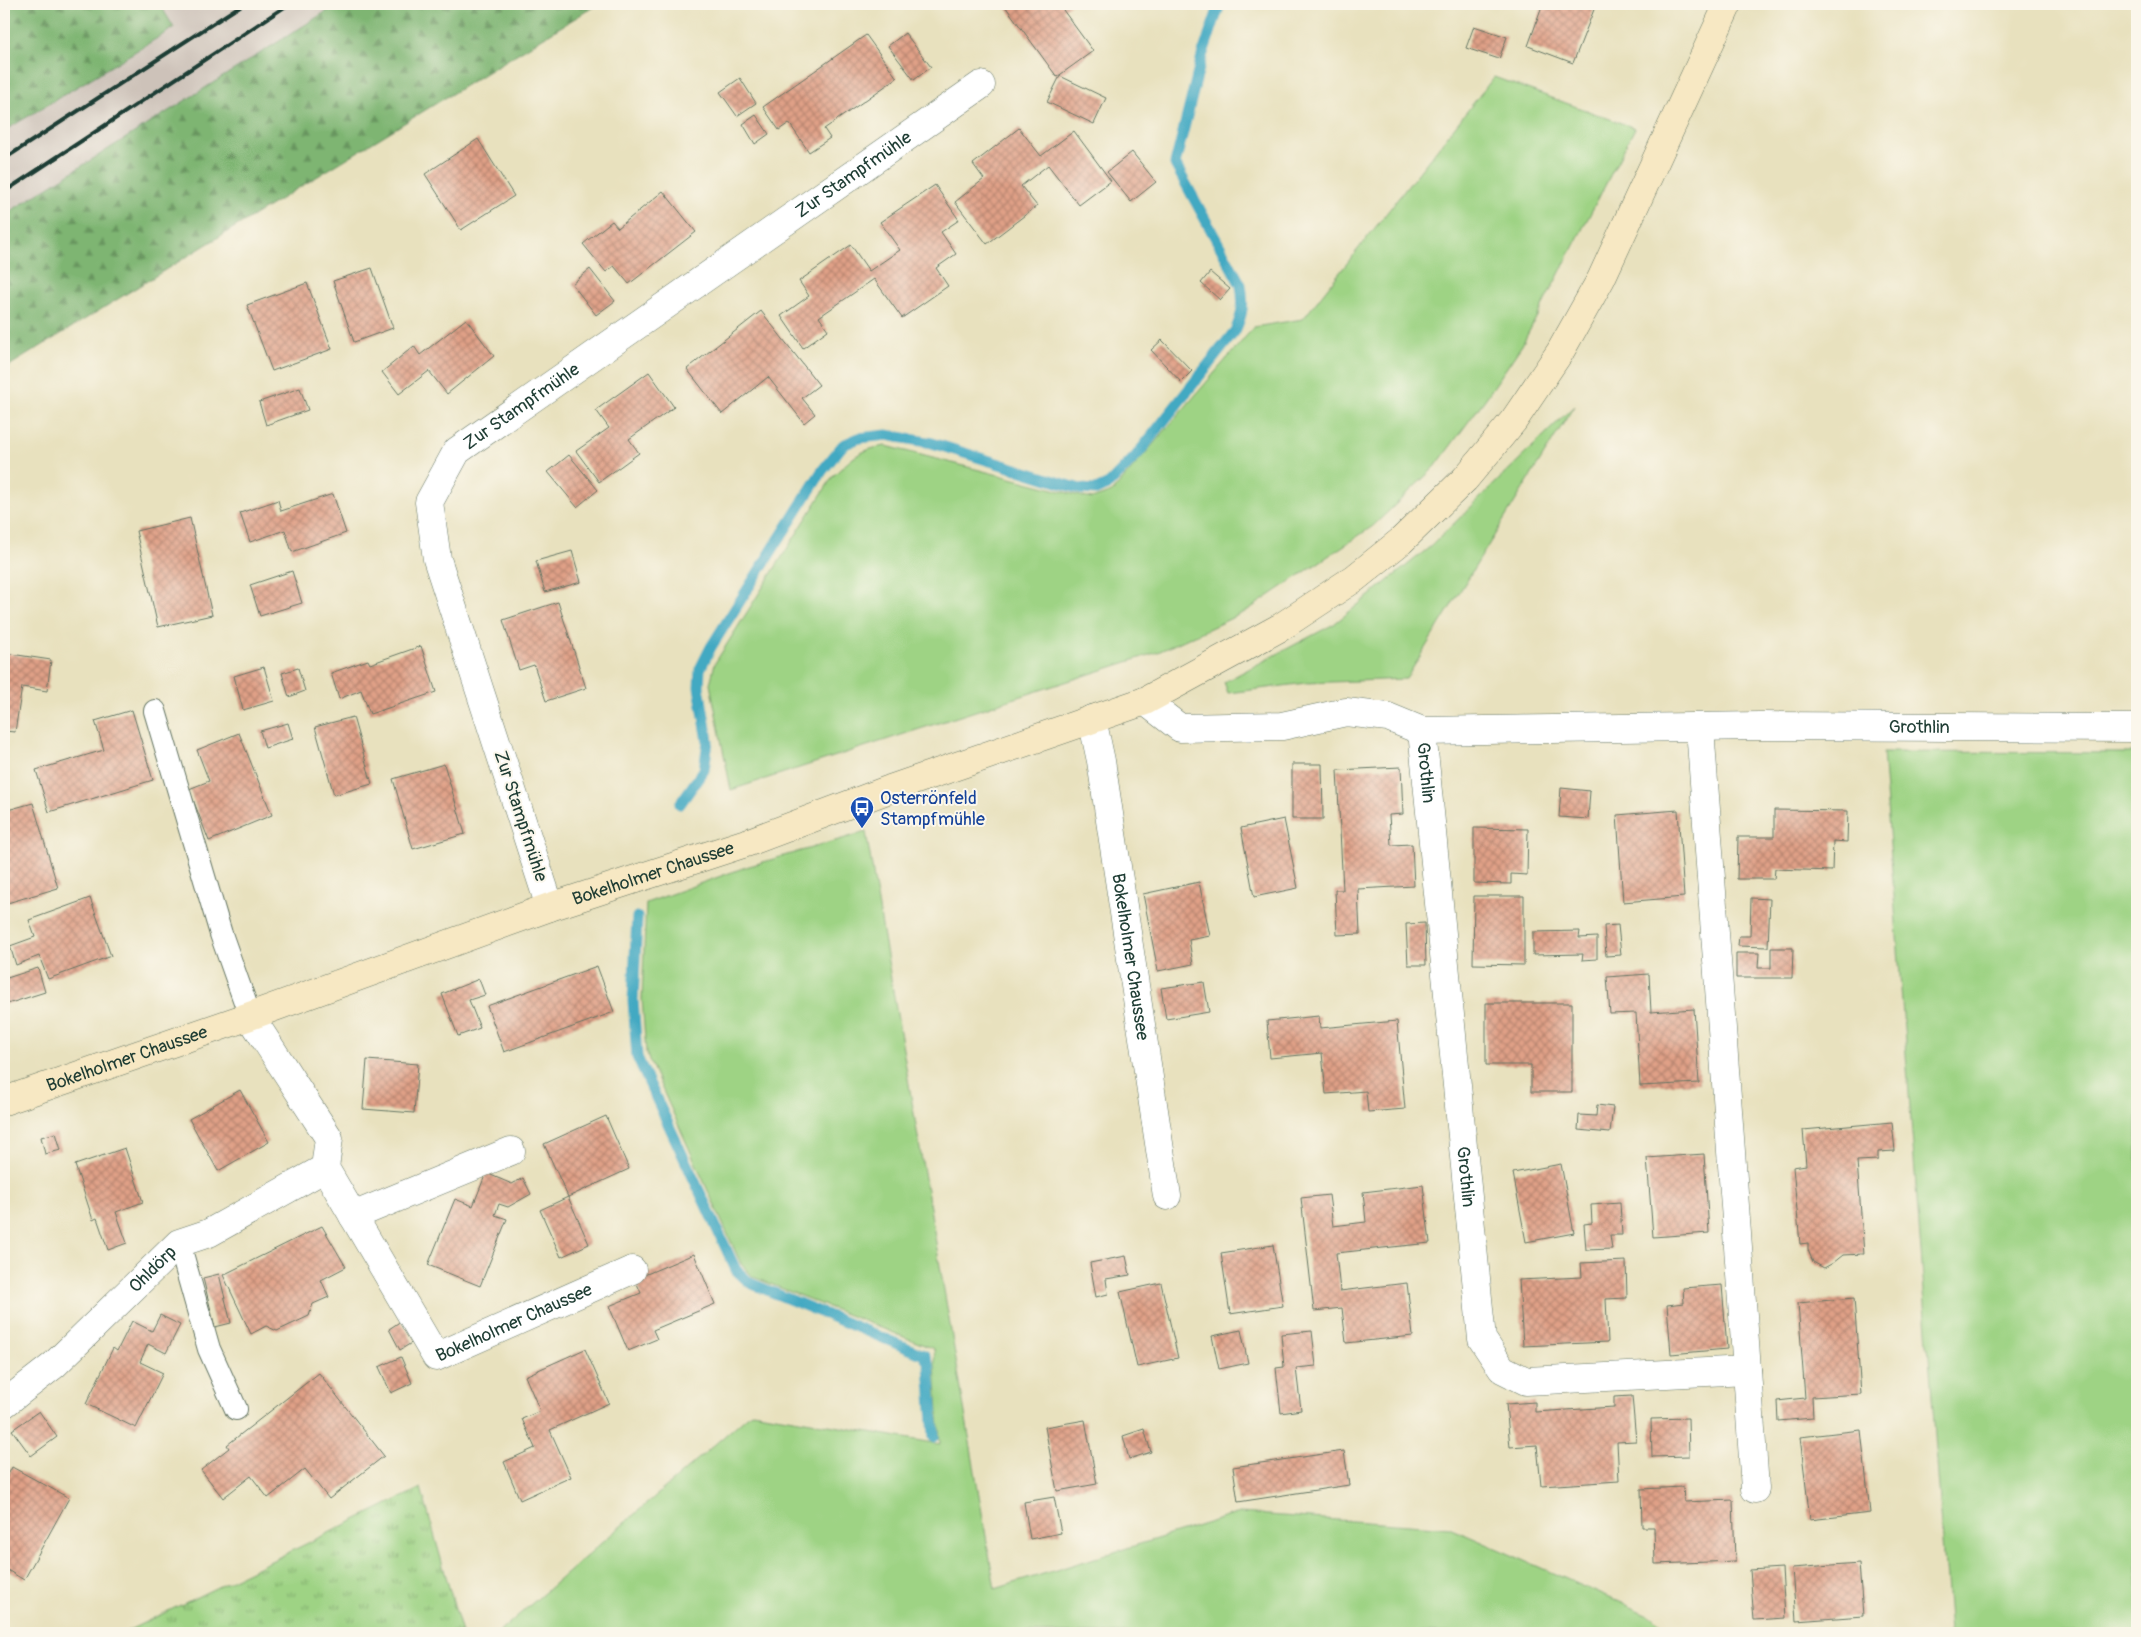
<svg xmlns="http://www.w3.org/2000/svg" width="2141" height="1637" font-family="Pangolin,sans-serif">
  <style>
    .railway { fill: #cdc2b9 }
    .green { fill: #9ed384; stroke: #5e885c }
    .forest { fill: url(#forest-firs); stroke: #4e7953 }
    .park { fill: url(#park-tufts); stroke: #5e885c }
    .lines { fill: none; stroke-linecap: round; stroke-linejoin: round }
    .stream { stroke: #42a9c2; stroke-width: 11 }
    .building { fill: url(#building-cross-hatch) }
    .service-casing { stroke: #657664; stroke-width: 24 }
    .minor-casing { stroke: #657664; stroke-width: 29 }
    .secondary-casing { stroke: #657664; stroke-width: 29 }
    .service { stroke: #fff; stroke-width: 22 }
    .minor { stroke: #fff; stroke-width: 28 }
    .secondary { stroke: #f7e8c3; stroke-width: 28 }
    .rail { stroke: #1f3d34; stroke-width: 4 }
    .labels { text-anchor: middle; stroke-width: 4; stroke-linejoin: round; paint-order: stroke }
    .street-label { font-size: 18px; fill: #1f3d34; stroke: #fbf7ec }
    .transit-label { font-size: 18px; fill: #164399; stroke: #fbf7ec; text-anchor: start }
  </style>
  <defs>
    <pattern id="forest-firs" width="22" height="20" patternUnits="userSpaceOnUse" patternTransform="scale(1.25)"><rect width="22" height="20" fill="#7eb572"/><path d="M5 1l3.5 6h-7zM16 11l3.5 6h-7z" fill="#67945e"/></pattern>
    <pattern id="park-tufts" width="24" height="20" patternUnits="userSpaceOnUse" patternTransform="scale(1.25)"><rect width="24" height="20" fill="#9ed384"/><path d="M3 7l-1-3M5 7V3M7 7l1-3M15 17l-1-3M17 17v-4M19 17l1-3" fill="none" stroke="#80ac6d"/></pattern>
    <pattern id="building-cross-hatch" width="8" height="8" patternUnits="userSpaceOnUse" patternTransform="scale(1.25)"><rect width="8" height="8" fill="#e0a087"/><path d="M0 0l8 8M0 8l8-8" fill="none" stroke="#b5846f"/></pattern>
  </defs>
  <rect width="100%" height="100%" fill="#fbf7ec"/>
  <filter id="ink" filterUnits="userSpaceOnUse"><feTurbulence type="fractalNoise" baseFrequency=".02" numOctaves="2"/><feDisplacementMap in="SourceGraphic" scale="10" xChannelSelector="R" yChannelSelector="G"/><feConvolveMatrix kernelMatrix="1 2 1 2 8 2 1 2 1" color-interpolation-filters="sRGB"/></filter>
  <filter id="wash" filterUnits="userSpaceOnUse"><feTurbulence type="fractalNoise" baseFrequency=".0096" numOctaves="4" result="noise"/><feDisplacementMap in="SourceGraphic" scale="20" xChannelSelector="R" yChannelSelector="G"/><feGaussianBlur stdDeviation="1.12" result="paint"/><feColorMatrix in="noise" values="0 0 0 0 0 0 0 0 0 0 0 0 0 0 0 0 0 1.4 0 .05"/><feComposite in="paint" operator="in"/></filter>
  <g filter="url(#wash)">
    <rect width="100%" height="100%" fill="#e8e1be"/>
    <path class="railway" d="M160,4H338L4,215V129L170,22Z"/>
    <g class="green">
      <path d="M1494,77L1635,128L1522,345L1486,398L1435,467L1373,526L1245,612L1158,652L731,790L710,684L715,663L833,476C852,458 860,449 886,446L1092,499L1112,492L1254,327L1303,319Z"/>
      <path d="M1574,406L1406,679L1306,683L1228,693L1224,682L1334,624L1431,546Z"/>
      <path d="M1883,752L2137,753V1633H1950Z"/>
      <path d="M866,832L995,1589L1240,1513L1450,1528L1653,1617L1669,1633H498L752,1412L940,1444L934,1349L753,1277L741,1264L646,1053L642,999L646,903L746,867Z"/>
    </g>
    <g class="forest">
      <path d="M4,4H160L174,28L4,131Z"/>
      <path d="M338,4H598L4,369V215Z"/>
    </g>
    <path class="park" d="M421,1488L462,1633H123Z"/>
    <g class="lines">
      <g class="stream">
        <path d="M680,804L704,770L708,741L699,687L700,669L711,647L822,471L843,445L859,438L887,435L932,443L1080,489L1096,490L1109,484L1136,456L1235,331C1243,314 1244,303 1241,285L1175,164L1202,56L1220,4"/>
        <path d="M637,917L633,1000L637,1057L736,1270L750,1283L924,1355L929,1365L934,1437"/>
      </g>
    </g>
    <g id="blocks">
      <g class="building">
        <path d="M1008,4H1071L1063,10L1093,51L1057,77L1005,6Z"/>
        <path d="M1543,4H1586L1595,7L1573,63L1528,46Z"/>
        <path d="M1474,26L1507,37L1499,59L1466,48Z"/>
        <path d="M905,33L931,67L914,80L888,46Z"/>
        <path d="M866,35L897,78L824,129L830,138L809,152L789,123L779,130L763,107Z"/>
        <path d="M1060,76L1106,98L1094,124L1047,102Z"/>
        <path d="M740,78L756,103L737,116L720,92Z"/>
        <path d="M756,115L769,134L755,144L743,124Z"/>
        <path d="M1019,128L1041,156L1074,131L1111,181L1079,205L1048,165L1021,186L1037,206L987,244L955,202L984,179L973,164Z"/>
        <path d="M478,139L514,196L461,230L425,174Z"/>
        <path d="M1132,152L1156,182L1131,202L1107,172Z"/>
        <path d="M935,185L959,220L941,232L956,254L936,268L948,286L902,318L874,279L819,317L828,330L803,348L781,316L809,296L799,281L851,245L869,271L900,250L880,222Z"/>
        <path d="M663,191L696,232L629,284L614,266L606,272L583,244L612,221L618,228Z"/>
        <path d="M372,268L393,328L354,342L333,281Z"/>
        <path d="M590,269L615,301L596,315L572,284Z"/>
        <path d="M1210,272L1230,289L1220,300L1201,283Z"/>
        <path d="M307,283L332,349L272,371L247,305Z"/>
        <path d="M761,311L819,385L802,398L815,414L804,423L768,377L722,414L687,369Z"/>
        <path d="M466,319L494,356L447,394L429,371L399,394L382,372L414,346L420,355Z"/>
        <path d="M1162,340L1192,371L1181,382L1151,350Z"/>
        <path d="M649,372L674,407L629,439L639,453L599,482L576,451L609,428L596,410Z"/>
        <path d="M300,388L308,410L266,425L259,402Z"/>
        <path d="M569,455L598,490L577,507L548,472Z"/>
        <path d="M333,494L346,533L292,552L285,530L250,542L240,513L278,500L281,511Z"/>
        <path d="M190,518L212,615L158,627L136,531Z"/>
        <path d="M572,551L581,582L545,592L536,561Z"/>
        <path d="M292,571L302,603L260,616L250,585Z"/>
        <path d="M558,602L586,688L546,701L534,665L519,670L503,620Z"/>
        <path d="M421,646L436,692L370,714L361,690L339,699L331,673L368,660L370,664Z"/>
        <path d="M4,653L51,660L47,691L22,687L15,732L4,731Z"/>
        <path d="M264,667L274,701L243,710L234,676Z"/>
        <path d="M298,668L305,691L289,697L282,673Z"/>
        <path d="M132,710L153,780L49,812L36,770L104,750L95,721Z"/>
        <path d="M353,717L372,784L334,795L315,727Z"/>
        <path d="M288,723L293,739L265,748L260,731Z"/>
        <path d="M239,733L272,815L209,841L189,789L209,781L197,750Z"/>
        <path d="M444,764L465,834L413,849L393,779Z"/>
        <path d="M1292,764H1322L1323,819H1292Z"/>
        <path d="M1401,767L1403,814L1389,815L1391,845L1412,844L1414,886L1358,889L1360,934L1337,935L1335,890H1343L1337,770Z"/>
        <path d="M1561,788L1590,791L1588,819L1559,817Z"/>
        <path d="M33,803L58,888L4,904V811Z"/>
        <path d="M1678,810L1684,897L1623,902L1617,815Z"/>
        <path d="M1774,810L1848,811L1847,842L1833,841L1832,871L1775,869L1774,879H1737L1738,837H1774Z"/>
        <path d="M1284,819L1298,888L1254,897L1241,828Z"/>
        <path d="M1474,828L1528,829L1527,875L1511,874V884L1474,883Z"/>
        <path d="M1199,882L1210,936L1189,940L1193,964L1158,971L1143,894Z"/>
        <path d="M1474,896H1524V965L1473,964Z"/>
        <path d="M90,898L111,956L48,979L39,956L16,965L10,946L35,937L29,920Z"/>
        <path d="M1751,898L1770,899L1768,947L1738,946L1739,936H1750Z"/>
        <path d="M1425,923L1426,965H1408L1406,924Z"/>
        <path d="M1618,925L1621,955L1606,956L1604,926Z"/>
        <path d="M1580,931L1579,938L1597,937V959L1582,960L1583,954L1533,955V932Z"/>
        <path d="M1771,948H1793L1792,978H1736V953H1759L1758,968H1771Z"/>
        <path d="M597,966L614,1012L504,1052L487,1006Z"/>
        <path d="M38,968L45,992L4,1005V979Z"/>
        <path d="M1649,974L1651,1012L1694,1009L1699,1083L1640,1086L1636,1013L1610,1014L1607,977Z"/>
        <path d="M479,979L485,995L469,1000L480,1028L458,1036L442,994Z"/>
        <path d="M1204,982L1209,1012L1166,1019L1161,988Z"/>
        <path d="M1486,1003H1572V1092H1531V1065H1486Z"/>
        <path d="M1319,1016L1320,1028L1397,1021L1405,1109L1368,1112L1366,1091L1326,1094L1322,1053L1270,1058L1267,1021Z"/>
        <path d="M367,1060L418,1064L414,1113L363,1109Z"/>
        <path d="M240,1090L269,1142L218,1171L189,1119Z"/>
        <path d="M1597,1105L1613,1107L1610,1133L1578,1130L1579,1115L1596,1116Z"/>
        <path d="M606,1116L629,1169L568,1197L589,1244L561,1257L540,1210L568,1197L544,1144Z"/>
        <path d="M1892,1122L1895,1151L1878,1152V1160L1857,1161L1864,1254L1843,1255L1833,1263L1824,1268L1813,1262L1808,1250V1243L1800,1244L1793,1167L1806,1165L1803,1130Z"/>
        <path d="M56,1133L61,1150L45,1154L41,1137Z"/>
        <path d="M125,1148L143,1202L116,1212L127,1243L108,1250L97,1218L93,1220L75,1165Z"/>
        <path d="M1704,1154L1709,1233L1653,1237L1647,1158Z"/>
        <path d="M1561,1164L1574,1233L1526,1242L1513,1173Z"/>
        <path d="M486,1173L512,1184L523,1178L531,1194L508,1207L499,1204L495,1215L507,1219L480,1286L428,1265L455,1199L473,1206Z"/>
        <path d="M1423,1185L1430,1243L1336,1253L1340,1291L1407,1283L1413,1336L1346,1343L1342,1308L1314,1311L1301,1198L1329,1195L1333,1226L1366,1222L1363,1192Z"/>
        <path d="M1620,1203L1622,1235H1610L1612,1249L1586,1250L1584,1224L1592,1223L1591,1205Z"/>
        <path d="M322,1226L346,1267L321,1280L329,1297L313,1304L309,1316L277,1331L266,1326L251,1334L223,1275Z"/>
        <path d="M1273,1245L1283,1306L1230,1314L1221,1253Z"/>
        <path d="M694,1254L715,1304L653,1330L657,1339L628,1351L609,1306L641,1293L635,1279Z"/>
        <path d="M1126,1256L1130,1275L1106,1279L1108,1294L1096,1297L1090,1263Z"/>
        <path d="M1626,1261L1627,1298L1606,1299L1608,1342L1523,1346L1519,1280L1582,1277L1581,1263Z"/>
        <path d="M219,1274L231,1323L215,1327L203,1278Z"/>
        <path d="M1161,1283L1178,1358L1137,1367L1120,1292Z"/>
        <path d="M1722,1285L1727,1349L1671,1354L1667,1305L1684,1303L1683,1288Z"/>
        <path d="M1854,1298L1861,1394L1812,1397L1813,1418L1778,1421L1777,1401L1805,1398L1798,1303Z"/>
        <path d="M160,1315L180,1325L166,1353L148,1344L140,1362L163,1373L136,1428L86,1404L113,1348L117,1351L132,1321L152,1331Z"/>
        <path d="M401,1321L413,1342L400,1350L389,1329Z"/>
        <path d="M1241,1330L1248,1363L1219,1369L1212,1336Z"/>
        <path d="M1312,1331L1316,1366L1296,1368L1301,1410L1281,1413L1276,1368L1284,1367L1281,1334Z"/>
        <path d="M585,1349L609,1403L550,1430L571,1477L520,1500L504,1462L535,1448L522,1419L540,1411L525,1376Z"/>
        <path d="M401,1357L412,1383L391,1393L379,1367Z"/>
        <path d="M319,1373L384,1456L329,1499L305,1469L268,1498L251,1476L223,1498L201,1470L229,1448L227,1445Z"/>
        <path d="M1632,1396L1636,1441L1617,1442L1619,1481L1541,1486L1537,1445L1510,1447L1506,1404L1535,1402V1412L1614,1407V1397Z"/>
        <path d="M39,1411L57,1437L31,1456L12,1430Z"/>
        <path d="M1688,1418L1689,1456L1652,1457L1651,1419Z"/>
        <path d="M1085,1420L1097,1484L1057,1491L1045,1427Z"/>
        <path d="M1144,1429L1151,1452L1129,1459L1123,1436Z"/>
        <path d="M1861,1430L1870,1513L1810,1520L1800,1437Z"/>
        <path d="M1344,1451L1349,1485L1238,1502L1233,1467Z"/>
        <path d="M12,1467L69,1498L24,1580L4,1568V1483Z"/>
        <path d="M1683,1487L1684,1502L1733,1500L1735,1561L1655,1564L1654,1527H1642L1641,1489Z"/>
        <path d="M1054,1497L1061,1533L1030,1539L1024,1502Z"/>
        <path d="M1859,1563L1863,1616L1796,1621L1792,1568Z"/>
        <path d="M1782,1568L1785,1618L1754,1620L1750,1570Z"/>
      </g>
    </g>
  </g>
  <g filter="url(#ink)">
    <use href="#blocks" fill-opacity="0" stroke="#657664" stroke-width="1"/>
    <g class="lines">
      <g class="service-casing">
        <g id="service">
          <path d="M155,711L221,934L250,1016"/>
          <path d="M179,1243L209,1349L236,1409"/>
        </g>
      </g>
      <g class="minor-casing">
        <g id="minor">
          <path id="s1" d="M1145,701L1180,728L1282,726L1346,712L1388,717L1422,731L1760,726L2137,728"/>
          <path id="s2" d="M1092,719L1101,761L1167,1196"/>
          <path id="s3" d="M1422,731L1482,1339L1502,1369L1526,1381L1747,1370L1700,728"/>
          <path id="s4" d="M550,907L437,559L429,502L457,451L981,85"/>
          <path id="s5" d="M250,1016L329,1138L325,1168L436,1357L632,1270"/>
          <path d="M353,1216L511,1151"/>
          <path d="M1747,1370L1755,1489"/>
          <path id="s6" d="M4,1404L54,1365L179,1243L209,1233L325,1168"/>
        </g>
      </g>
      <g class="secondary-casing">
        <g id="secondary">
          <path id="s7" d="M4,1101L250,1016L550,907L749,842L890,789L1145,701L1281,627L1355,578L1401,541L1465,479L1514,420L1560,352L1601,279L1728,4"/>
        </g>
      </g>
      <use href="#service" class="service"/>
      <use href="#minor" class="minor"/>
      <use href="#secondary" class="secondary"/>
      <g class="rail">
        <path d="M4,159L243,4"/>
        <path d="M4,192L289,4"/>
      </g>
    </g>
  </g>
  <defs>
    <g id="bus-pin" transform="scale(1.25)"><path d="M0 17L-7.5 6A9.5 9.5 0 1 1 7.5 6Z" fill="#1a4fb4" stroke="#fbf7ec"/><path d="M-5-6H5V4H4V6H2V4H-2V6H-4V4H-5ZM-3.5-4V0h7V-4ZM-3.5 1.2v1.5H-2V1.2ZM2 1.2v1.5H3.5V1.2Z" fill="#fff"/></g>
  </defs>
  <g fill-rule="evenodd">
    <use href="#bus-pin" x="862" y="808"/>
  </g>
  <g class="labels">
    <g class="street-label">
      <text dy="6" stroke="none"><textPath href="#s4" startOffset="965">Zur Stampfmühle</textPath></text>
      <text dy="6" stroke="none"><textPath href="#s4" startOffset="560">Zur Stampfmühle</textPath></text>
      <text dy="6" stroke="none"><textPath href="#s1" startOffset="788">Grothlin</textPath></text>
      <text dy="6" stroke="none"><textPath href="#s3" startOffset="42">Grothlin</textPath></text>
      <text transform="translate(521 816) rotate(72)" y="6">Zur Stampfmühle</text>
      <text dy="6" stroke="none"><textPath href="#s7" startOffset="688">Bokelholmer Chaussee</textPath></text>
      <text dy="6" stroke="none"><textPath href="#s2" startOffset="241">Bokelholmer Chaussee</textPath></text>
      <text dy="6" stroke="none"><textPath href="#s7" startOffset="130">Bokelholmer Chaussee</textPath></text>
      <text dy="6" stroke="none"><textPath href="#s3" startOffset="448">Grothlin</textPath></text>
      <text dy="6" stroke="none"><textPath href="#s6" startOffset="201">Ohldörp</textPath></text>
      <text dy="6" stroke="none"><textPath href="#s5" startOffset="480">Bokelholmer Chaussee</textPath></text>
    </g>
    <g class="transit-label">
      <text x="880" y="804">Osterrönfeld<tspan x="880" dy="21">Stampfmühle</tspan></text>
    </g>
  </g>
  <rect width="2141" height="1637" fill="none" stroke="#fbf7ec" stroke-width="20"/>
</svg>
